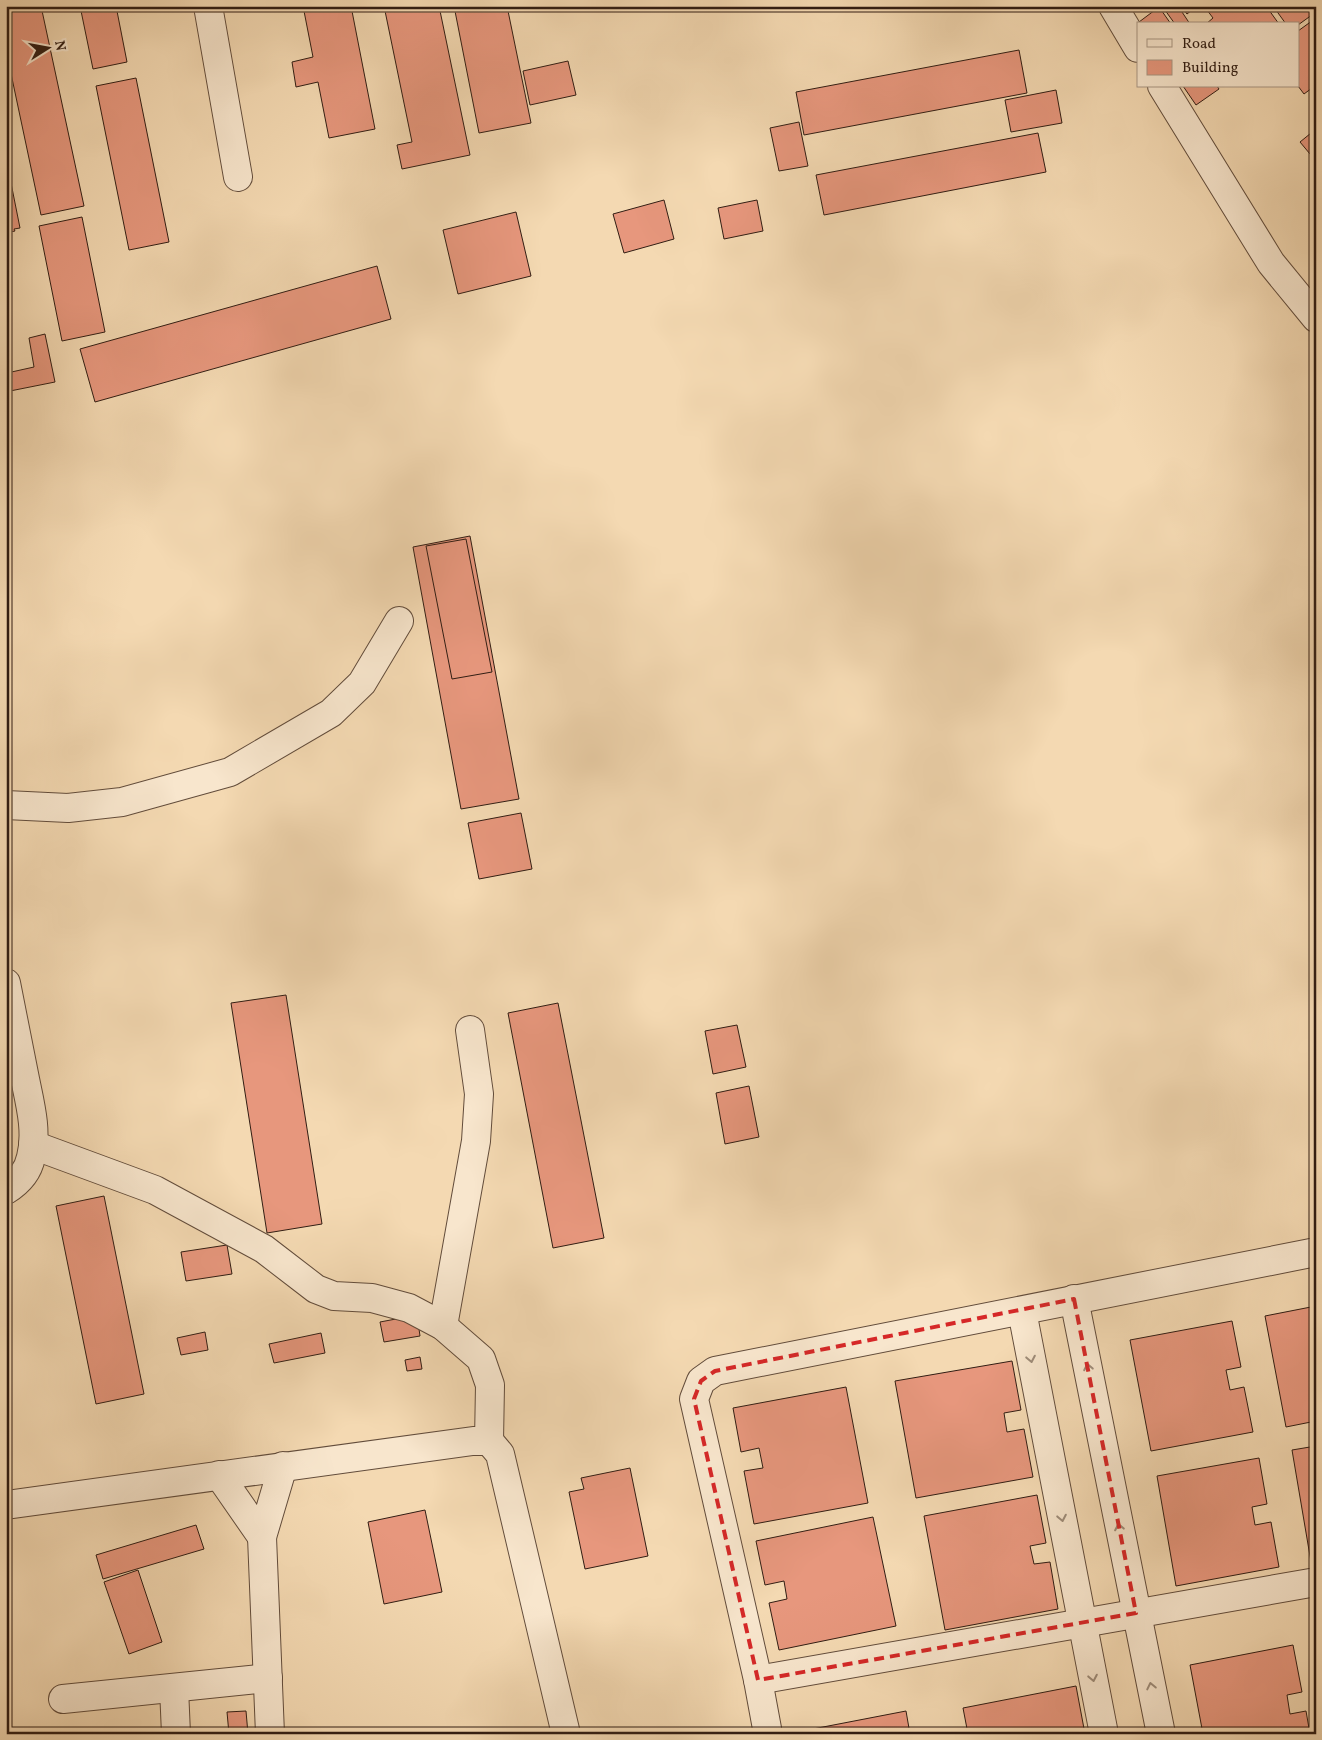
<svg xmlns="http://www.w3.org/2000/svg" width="1322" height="1740" font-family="Vollkorn,serif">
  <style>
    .building { fill: #e7977d; stroke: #311d13 }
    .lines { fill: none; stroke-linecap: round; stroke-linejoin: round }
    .minor-casing { stroke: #624c3b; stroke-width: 30 }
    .minor { stroke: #f8e6cd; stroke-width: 28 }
    .oneway { stroke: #9e8c79 }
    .marked { fill: none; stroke: #d62828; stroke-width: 4; stroke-dasharray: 10 6; stroke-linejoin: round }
  </style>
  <rect width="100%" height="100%" fill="#f4d9b2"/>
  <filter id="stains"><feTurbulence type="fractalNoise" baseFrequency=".004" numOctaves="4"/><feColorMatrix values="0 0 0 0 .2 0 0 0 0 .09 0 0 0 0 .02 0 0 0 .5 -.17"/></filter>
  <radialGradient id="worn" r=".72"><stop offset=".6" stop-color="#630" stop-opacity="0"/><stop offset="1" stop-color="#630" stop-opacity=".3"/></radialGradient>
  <g class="building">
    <path d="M6,6H41L84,206L41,215L6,50Z"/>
    <path d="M80,6H116L127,62L93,69Z"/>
    <path d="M303,6H351L375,129L329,138L318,82L296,87L292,62L313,57Z"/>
    <path d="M384,6H439L470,155L402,169L397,145L412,142Z"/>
    <path d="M454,6H507L531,123L479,133Z"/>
    <path d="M1162,6H1178L1190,24H1175Z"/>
    <path d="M1181,6H1197L1187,14Z"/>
    <path d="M1204,6H1266L1279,24H1206L1213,18Z"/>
    <path d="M1273,6H1316V12L1298,25L1286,24Z"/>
    <path d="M1159,7L1171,24H1141L1139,22Z"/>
    <path d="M1316,18V85L1304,94L1298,86V31Z"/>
    <path d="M1019,50L1027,93L804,135L796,92Z"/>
    <path d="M568,61L576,95L530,105L523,71Z"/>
    <path d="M136,78L169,242L129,250L96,86Z"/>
    <path d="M1183,86H1217L1219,89L1196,105Z"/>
    <path d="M1056,90L1062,123L1011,132L1005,100Z"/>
    <path d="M799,122L808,166L779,171L770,128Z"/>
    <path d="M1316,129V149L1310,154L1300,142Z"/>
    <path d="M1038,133L1046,172L824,215L816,175Z"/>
    <path d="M11,183L20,228L14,229L15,231L10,232V235L6,236V184Z"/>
    <path d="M664,200L674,239L624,253L613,214Z"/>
    <path d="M757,200L763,231L724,239L718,208Z"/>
    <path d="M516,212L531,276L458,294L443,230Z"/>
    <path d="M82,217L105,332L62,341L39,226Z"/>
    <path d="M377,266L391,319L95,402L80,349Z"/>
    <path d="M45,334L55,382L10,391L7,373L34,367L29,338Z"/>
    <path d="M470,536L519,799L461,809L413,547Z"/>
    <path d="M466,539L492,672L452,679L426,546Z"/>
    <path d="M521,813L532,869L479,879L468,823Z"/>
    <path d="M286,995L322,1224L267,1233L231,1003Z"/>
    <path d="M558,1003L604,1238L553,1248L508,1013Z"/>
    <path d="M737,1025L746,1067L713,1074L705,1031Z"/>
    <path d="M749,1086L759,1137L725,1144L716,1093Z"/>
    <path d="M104,1196L144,1394L96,1404L56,1206Z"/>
    <path d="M227,1245L232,1274L186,1281L181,1252Z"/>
    <path d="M1316,1306V1421L1286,1427L1265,1316Z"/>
    <path d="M417,1315L420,1336L384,1342L380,1322Z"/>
    <path d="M1232,1321L1241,1367L1226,1370L1230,1390L1244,1387L1253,1432L1151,1451L1130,1340Z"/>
    <path d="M205,1332L208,1350L181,1355L177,1338Z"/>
    <path d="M321,1333L325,1353L274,1363L269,1344Z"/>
    <path d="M420,1357L422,1369L407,1371L405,1360Z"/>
    <path d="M1012,1361L1021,1410L1004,1413L1007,1432L1024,1429L1033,1477L916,1498L895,1381Z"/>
    <path d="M846,1387L868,1503L754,1524L744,1471L763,1468L759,1448L741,1452L733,1408Z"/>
    <path d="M1316,1446V1561L1311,1562L1292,1450Z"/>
    <path d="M1259,1458L1267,1504L1252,1507L1255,1525L1271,1522L1279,1567L1176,1586L1157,1476Z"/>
    <path d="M630,1468L648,1556L585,1569L569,1492L584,1489L581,1478Z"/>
    <path d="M1037,1495L1046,1543L1030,1546L1034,1564L1050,1562L1058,1609L945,1630L924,1516Z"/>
    <path d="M425,1510L442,1592L384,1604L368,1522Z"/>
    <path d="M873,1517L896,1626L779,1650L769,1603L787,1599L784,1581L765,1585L756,1541Z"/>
    <path d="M196,1525L204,1549L103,1579L96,1555Z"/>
    <path d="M138,1570L162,1642L129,1654L104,1582Z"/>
    <path d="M1293,1645L1302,1692L1287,1695L1290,1714L1306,1711L1310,1734H1203L1190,1665Z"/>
    <path d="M1076,1686L1085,1734H968L963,1708Z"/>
    <path d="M246,1711L248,1734H229L227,1712Z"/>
    <path d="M906,1711L910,1734H792V1733Z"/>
  </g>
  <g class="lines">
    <g class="minor-casing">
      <g id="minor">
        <path d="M208,6L238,177"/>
        <path d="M1113,6L1138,48"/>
        <path d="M1162,86L1271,263L1316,318"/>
        <path d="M6,805L68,808L122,802L230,772L331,713L362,683L399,621"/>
        <path d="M6,983C12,1013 18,1043 24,1074C29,1100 38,1130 31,1157C28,1172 19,1182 6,1190"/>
        <path d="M33,1145L155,1190L264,1249L316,1289L334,1296L372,1298L409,1308L443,1326L481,1359L490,1385L489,1441"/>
        <path d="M1074,1299L1161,1734"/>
        <path d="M1022,1311L1104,1734"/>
        <path d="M443,1326L476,1141L479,1094L470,1030"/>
        <path d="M219,1475L262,1537L283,1466"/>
        <path d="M6,1505L473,1441H489L500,1454L566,1734"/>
        <path d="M262,1537L270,1734"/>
        <path d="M758,1680L1316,1582"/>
        <path d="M174,1688L176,1734"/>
        <path d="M63,1699L268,1678"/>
        <path d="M768,1734L758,1680L694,1399L701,1381L715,1371L1316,1252"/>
      </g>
    </g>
    <use href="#minor" class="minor"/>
  </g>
  <defs><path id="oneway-chevron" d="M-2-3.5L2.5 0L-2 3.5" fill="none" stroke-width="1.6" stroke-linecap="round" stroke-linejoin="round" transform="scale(1.25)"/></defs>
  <g class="oneway">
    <use href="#oneway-chevron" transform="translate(1031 1359) rotate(79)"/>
    <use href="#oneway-chevron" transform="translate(1088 1367) rotate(-101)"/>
    <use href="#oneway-chevron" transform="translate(1062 1518) rotate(79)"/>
    <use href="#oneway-chevron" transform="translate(1119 1527) rotate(-101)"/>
    <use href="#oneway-chevron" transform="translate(1093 1678) rotate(79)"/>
    <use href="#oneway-chevron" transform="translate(1151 1686) rotate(-102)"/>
  </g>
  <path class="marked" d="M1074,1299L1136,1613L758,1680L694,1399L701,1381L715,1371Z"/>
  <rect width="1322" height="1740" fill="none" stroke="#f4d9b2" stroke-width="25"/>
  <rect x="8" y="8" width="1307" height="1725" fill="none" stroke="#311d13" stroke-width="2.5"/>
  <rect x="12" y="12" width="1297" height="1715" fill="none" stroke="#311d13"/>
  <rect x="1137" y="22" width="162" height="65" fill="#f8e6cd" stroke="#a89683"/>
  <rect x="1147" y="39" width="25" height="8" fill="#f8e6cd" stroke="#a89683"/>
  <text x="1182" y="48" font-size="15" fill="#311d13">Road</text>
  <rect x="1147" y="60" width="25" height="15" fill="#e7977d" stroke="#a89683"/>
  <text x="1182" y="72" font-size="15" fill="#311d13">Building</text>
  <g transform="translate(48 48) rotate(79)" stroke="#f8e6cd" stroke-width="4" paint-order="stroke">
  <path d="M0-4L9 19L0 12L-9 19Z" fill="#311d13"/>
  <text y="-8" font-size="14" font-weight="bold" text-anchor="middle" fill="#311d13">N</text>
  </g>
  <rect width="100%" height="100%" filter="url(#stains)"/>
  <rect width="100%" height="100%" fill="url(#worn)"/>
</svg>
